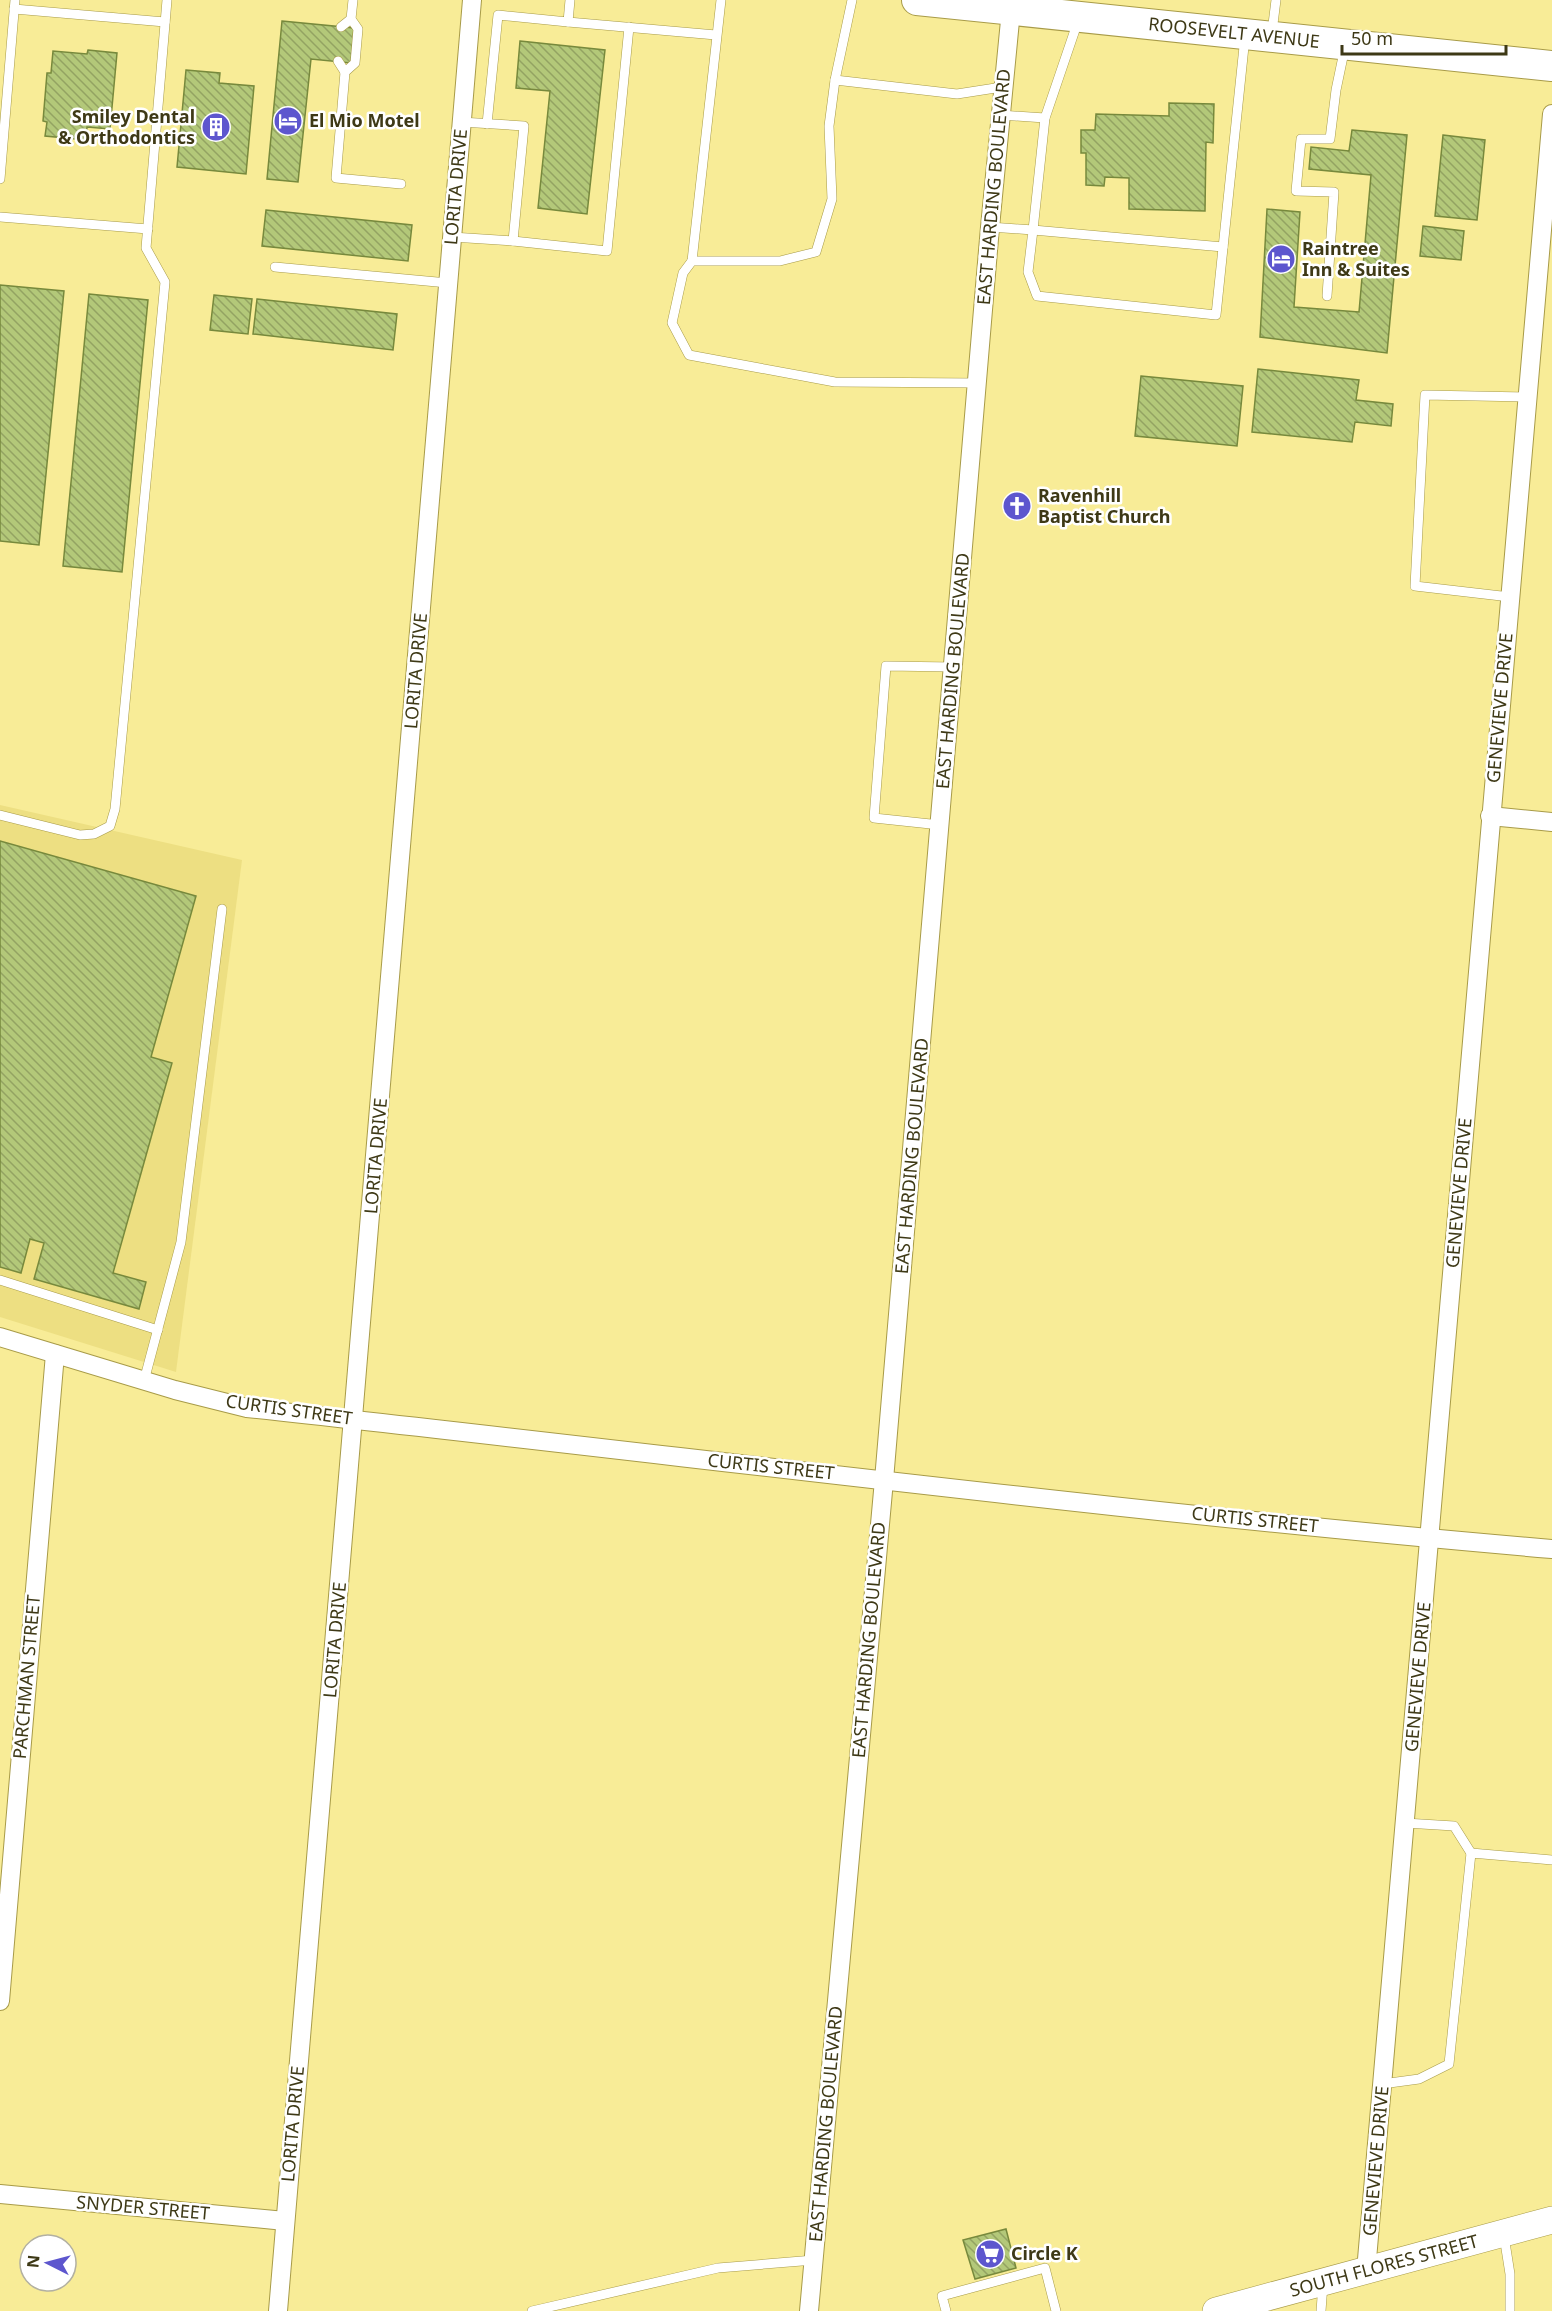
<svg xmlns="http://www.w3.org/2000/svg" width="1552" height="2311" font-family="'Noto Sans',sans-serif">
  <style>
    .built { fill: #eddf82 }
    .building { fill: url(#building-back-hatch); stroke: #77893c; stroke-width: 1.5 }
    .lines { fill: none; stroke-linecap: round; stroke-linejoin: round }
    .service-casing { stroke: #a89b48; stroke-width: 10 }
    .minor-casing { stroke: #a89b48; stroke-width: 20 }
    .secondary-casing { stroke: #a89b48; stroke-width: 28 }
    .primary-casing { stroke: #a89b48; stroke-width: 32 }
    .service { stroke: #fff; stroke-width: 9 }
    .minor { stroke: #fff; stroke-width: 18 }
    .secondary { stroke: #fff; stroke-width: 27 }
    .primary { stroke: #fff; stroke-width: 30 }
    .labels { text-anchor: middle; stroke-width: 5; stroke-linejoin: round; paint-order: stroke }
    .street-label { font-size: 18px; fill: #3e3916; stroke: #fff }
    .poi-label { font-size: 18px; font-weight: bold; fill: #3e3916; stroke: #fff; text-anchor: start }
  </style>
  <defs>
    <pattern id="building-back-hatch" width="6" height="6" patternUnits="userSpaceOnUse" patternTransform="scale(1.5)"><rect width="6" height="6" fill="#b3c879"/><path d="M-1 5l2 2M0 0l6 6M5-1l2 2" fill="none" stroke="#93a362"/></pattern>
  </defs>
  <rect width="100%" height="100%" fill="#f8ec97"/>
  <path class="built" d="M0,805L242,860L176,1372L0,1317Z"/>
  <g class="building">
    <path d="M282,21L354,28L351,63L311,59L298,182L267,179Z"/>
    <path d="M520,41L605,50L587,214L538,208L550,91L516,88Z"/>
    <path d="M88,50L117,53L110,129L87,127L86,140L45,136L47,122L43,121L47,73H51L53,51L87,54Z"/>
    <path d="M186,70L220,73L219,83L254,86L246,174L177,167Z"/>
    <path d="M1169,103L1214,104L1213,143L1206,142L1205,211L1129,209V178L1105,177L1104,186L1086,185V153H1081V130H1095L1096,114L1169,116Z"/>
    <path d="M1352,130L1407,135L1387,353L1260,337L1267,209L1300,212L1294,307L1359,312L1371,175L1309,169L1311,147L1349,151Z"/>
    <path d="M1443,135L1485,140L1477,220L1435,216Z"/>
    <path d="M266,210L412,225L408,261L262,246Z"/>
    <path d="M1423,226L1464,231L1461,260L1420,256Z"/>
    <path d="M0,285L64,291L39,545L0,541Z"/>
    <path d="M89,294L148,300L122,572L63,566Z"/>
    <path d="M214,295L252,299L248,334L210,330Z"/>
    <path d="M257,299L397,314L393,350L253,334Z"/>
    <path d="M1258,369L1359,380L1356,400L1393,404L1391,426L1355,422L1352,442L1252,432Z"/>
    <path d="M1141,376L1243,386L1237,446L1135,436Z"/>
    <path d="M0,841L196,896L151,1057L172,1063L113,1273L146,1282L139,1309L34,1279L44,1243L30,1239L21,1273L0,1267Z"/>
    <path d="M1006,2229L1016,2268L975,2279L963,2240Z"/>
  </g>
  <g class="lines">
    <g class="service-casing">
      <g id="service">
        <path d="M353,0L351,19L358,29L355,63L345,72L336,178L401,184"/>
        <path d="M852,0L835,80L829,126L832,199L816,252L780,261H692L683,273L672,323L689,355L835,382L977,383"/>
        <path d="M14,9L165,22"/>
        <path d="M1078,21L1045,118L1033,230L1223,247"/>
        <path d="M568,22L716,35"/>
        <path d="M341,27L351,19"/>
        <path d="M1272,32L1276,0"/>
        <path d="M338,61L345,72"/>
        <path d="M835,80L957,94L1002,87"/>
        <path d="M1000,115L1045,118"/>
        <path d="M487,124L498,15L568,22L570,0"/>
        <path d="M0,179L15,0"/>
        <path d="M0,217L148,229"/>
        <path d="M990,227L1033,230L1028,272L1037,296L1216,315L1245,37"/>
        <path d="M452,237L513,241L524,126L461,122"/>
        <path d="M513,241L607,251L629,27"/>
        <path d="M692,261L721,0"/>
        <path d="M275,267L448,283"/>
        <path d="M1327,296L1334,192L1296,191L1301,139H1330L1336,90L1345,47"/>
        <path d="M1510,597L1415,586L1425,395L1527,397"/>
        <path d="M0,815L80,835L94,834L110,826L115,809L165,282L146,248L167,0"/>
        <path d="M940,825L874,818L886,666L953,667"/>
        <path d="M0,1280L158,1330"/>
        <path d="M144,1381L181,1242L222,909"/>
        <path d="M1405,1823L1454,1826L1471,1853"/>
        <path d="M1382,2084L1419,2079L1449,2064L1471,1853L1552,1860"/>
        <path d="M1504,2236L1510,2274V2311"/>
        <path d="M532,2311L718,2268L814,2260"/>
        <path d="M946,2311L942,2296L1045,2268L1056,2311"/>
        <path d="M1321,2311L1323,2284"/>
      </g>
    </g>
    <g class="minor-casing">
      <g id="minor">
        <path d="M1490,816L1552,822"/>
        <path d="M0,1337L175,1390L247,1408C682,1455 1116,1512 1552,1549"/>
        <path d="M0,2001L55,1354"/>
        <path d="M0,2194L285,2221"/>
        <path d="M1366,2271L1552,114"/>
        <path d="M278,2311L472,0"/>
        <path d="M809,2311L884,1480L990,227L1012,0"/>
      </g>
    </g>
    <g class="secondary-casing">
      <path id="secondary" d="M1216,2311L1552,2220"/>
    </g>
    <g class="primary-casing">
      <path id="primary" d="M917,0L1552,66"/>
    </g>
    <use href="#service" class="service"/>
    <use href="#minor" class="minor"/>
    <use href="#secondary" class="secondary"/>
    <use href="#primary" class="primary"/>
  </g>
  <defs>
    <g id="hotel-disc" transform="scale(1.5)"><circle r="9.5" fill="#5d56ce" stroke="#fff"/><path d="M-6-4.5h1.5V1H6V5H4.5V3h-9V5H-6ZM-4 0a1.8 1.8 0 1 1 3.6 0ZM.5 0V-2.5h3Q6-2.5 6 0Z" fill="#fff"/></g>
    <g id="building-disc" transform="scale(1.5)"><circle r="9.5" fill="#5d56ce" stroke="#fff"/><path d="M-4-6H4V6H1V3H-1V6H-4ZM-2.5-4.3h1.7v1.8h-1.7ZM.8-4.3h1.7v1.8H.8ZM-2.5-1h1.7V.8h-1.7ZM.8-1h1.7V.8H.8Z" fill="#fff"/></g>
    <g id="church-disc" transform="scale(1.5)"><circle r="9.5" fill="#5d56ce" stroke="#fff"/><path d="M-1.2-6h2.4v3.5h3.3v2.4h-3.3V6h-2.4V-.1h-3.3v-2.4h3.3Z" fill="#fff"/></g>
    <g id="supermarket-disc" transform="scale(1.5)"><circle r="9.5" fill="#5d56ce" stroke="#fff"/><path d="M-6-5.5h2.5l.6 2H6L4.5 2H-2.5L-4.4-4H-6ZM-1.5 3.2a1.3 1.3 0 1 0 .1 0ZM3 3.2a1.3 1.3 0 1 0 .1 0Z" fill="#fff"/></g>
  </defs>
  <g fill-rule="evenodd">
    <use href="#hotel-disc" x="288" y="121"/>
    <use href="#building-disc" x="216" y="127"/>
    <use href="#hotel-disc" x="1281" y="259"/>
    <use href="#church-disc" x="1017" y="506"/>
    <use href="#supermarket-disc" x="990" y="2254"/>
  </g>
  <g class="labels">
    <g class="street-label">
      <text transform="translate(1234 33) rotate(6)" y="6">ROOSEVELT AVENUE</text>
      <text transform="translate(456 187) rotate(-85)" y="6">LORITA DRIVE</text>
      <text transform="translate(994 187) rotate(-85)" y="6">EAST HARDING BOULEVARD</text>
      <text transform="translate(416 671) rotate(-85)" y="6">LORITA DRIVE</text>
      <text transform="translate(953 671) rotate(-85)" y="6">EAST HARDING BOULEVARD</text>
      <text transform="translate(1500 708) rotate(-85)" y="6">GENEVIEVE DRIVE</text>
      <text transform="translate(376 1156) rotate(-85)" y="6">LORITA DRIVE</text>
      <text transform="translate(912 1156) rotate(-85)" y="6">EAST HARDING BOULEVARD</text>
      <text transform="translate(1459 1193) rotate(-85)" y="6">GENEVIEVE DRIVE</text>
      <text transform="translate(289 1410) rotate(8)" y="6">CURTIS STREET</text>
      <text transform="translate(771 1467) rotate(6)" y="6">CURTIS STREET</text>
      <text transform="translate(1255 1520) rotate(6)" y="6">CURTIS STREET</text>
      <text transform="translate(335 1640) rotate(-85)" y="6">LORITA DRIVE</text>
      <text transform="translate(869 1640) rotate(-85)" y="6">EAST HARDING BOULEVARD</text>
      <text transform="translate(27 1677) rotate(-85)" y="6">PARCHMAN STREET</text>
      <text transform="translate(1418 1677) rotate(-85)" y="6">GENEVIEVE DRIVE</text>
      <text transform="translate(293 2124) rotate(-85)" y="6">LORITA DRIVE</text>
      <text transform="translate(826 2124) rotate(-85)" y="6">EAST HARDING BOULEVARD</text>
      <text transform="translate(1376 2161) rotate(-85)" y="6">GENEVIEVE DRIVE</text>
      <text transform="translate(143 2208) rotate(5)" y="6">SNYDER STREET</text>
      <text transform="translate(1384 2266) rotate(-15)" y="6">SOUTH FLORES STREET</text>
    </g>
    <g class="poi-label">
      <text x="195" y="123" text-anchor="end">Smiley Dental<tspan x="195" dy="21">&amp; Orthodontics</tspan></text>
      <text x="309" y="127">El Mio Motel</text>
      <text x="1302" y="255">Raintree<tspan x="1302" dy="21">Inn &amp; Suites</tspan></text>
      <text x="1038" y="502">Ravenhill<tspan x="1038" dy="21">Baptist Church</tspan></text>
      <text x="1011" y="2260">Circle K</text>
    </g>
  </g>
  <g transform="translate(48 2263) rotate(276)"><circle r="28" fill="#ffffff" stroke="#b2b0a2" stroke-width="1.5"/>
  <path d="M0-4.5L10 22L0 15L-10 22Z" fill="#5d56ce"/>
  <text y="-9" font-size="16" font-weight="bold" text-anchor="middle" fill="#3e3916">N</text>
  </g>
  <path d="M1342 45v9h164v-9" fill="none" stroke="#3e3916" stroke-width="3"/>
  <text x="1351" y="45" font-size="18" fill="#3e3916" stroke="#ffffff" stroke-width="4.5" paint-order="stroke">50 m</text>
</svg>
